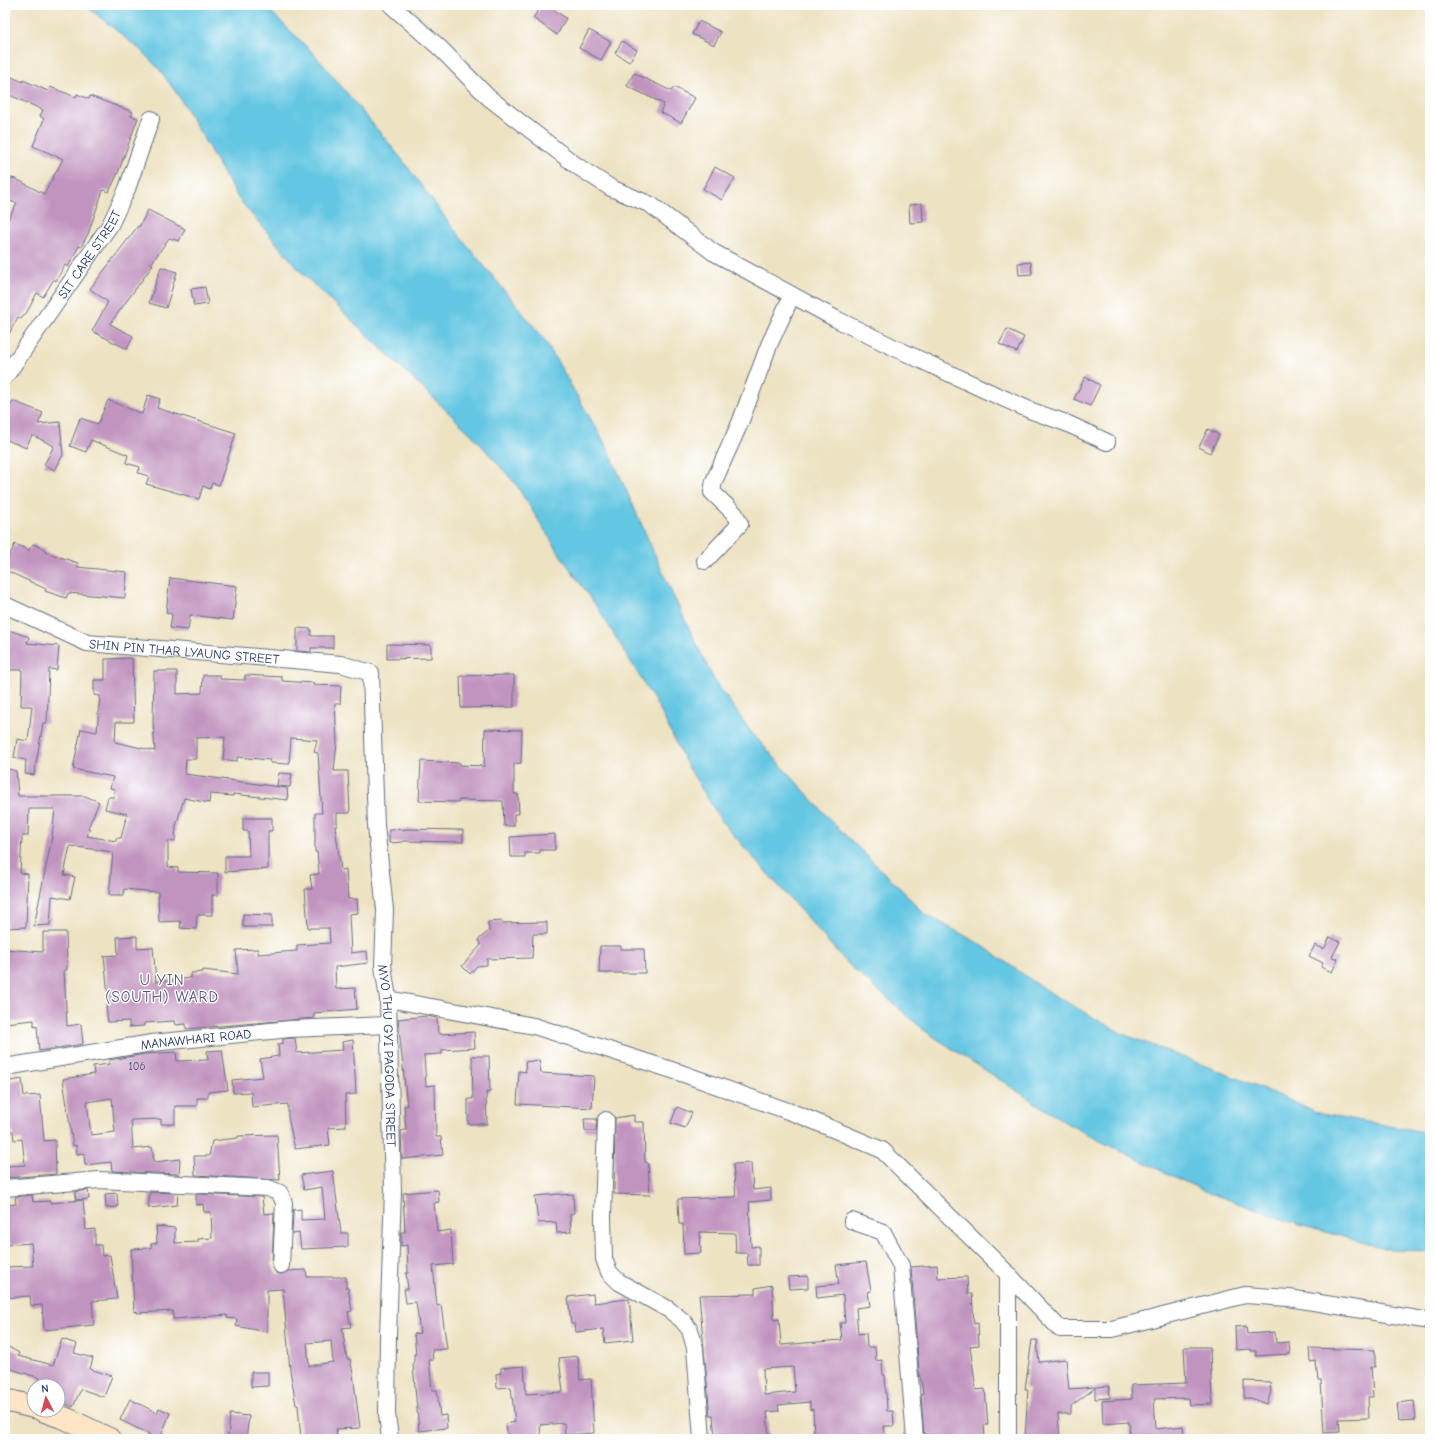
<svg xmlns="http://www.w3.org/2000/svg" width="1435" height="1444" font-family="'Comic Neue',sans-serif">
  <style>
    .water { fill: #64c6e2; stroke: #407aa0 }
    .building { fill: #c194c0; fill-rule: evenodd }
    .lines { fill: none; stroke-linecap: round; stroke-linejoin: round }
    .street-casing { stroke: #646e81; stroke-width: 18 }
    .secondary-casing { stroke: #646e81; stroke-width: 24 }
    .street { stroke: #fff; stroke-width: 16 }
    .secondary { stroke: #fde5c5; stroke-width: 22 }
    .labels { text-anchor: middle; stroke-width: 3; stroke-linejoin: round; paint-order: stroke }
    .number-label { font-size: 11px; fill: #444876 }
    .street-label { font-size: 13px; fill: #1b2f5e; stroke: #fff }
    .quarter-label { font-size: 15px; letter-spacing: 1px; fill: #555280; stroke: #fff }
  </style>
  <rect width="100%" height="100%" fill="#fff"/>
  <filter id="ink" filterUnits="userSpaceOnUse"><feTurbulence type="fractalNoise" baseFrequency=".025" numOctaves="2"/><feDisplacementMap in="SourceGraphic" scale="8" xChannelSelector="R" yChannelSelector="G"/><feConvolveMatrix kernelMatrix="1 2 1 2 8 2 1 2 1" color-interpolation-filters="sRGB"/></filter>
  <filter id="wash" filterUnits="userSpaceOnUse"><feTurbulence type="fractalNoise" baseFrequency=".012" numOctaves="4" result="noise"/><feDisplacementMap in="SourceGraphic" scale="16" xChannelSelector="R" yChannelSelector="G"/><feGaussianBlur stdDeviation="0.9" result="paint"/><feColorMatrix in="noise" values="0 0 0 0 0 0 0 0 0 0 0 0 0 0 0 0 0 1.4 0 .05"/><feComposite in="paint" operator="in"/></filter>
  <g filter="url(#wash)">
    <rect width="100%" height="100%" fill="#ede2c2"/>
    <path class="water" d="M85,5H264L316,56L401,158L449,223L544,339L607,447L672,593L714,680L752,733L836,826L906,894L923,913L980,944L1047,991L1123,1034L1257,1086L1321,1114L1430,1133V1251L1391,1250L1300,1225L1204,1191L1104,1143L1068,1124L925,1031L847,963L722,822L686,763L659,708L599,610L563,559L515,483L473,436L301,272L238,198L180,98L160,70L138,48Z"/>
    <g id="blocks">
      <g class="building">
        <path d="M542,5H545L566,18L557,35L533,18Z"/>
        <path d="M699,21L721,32L714,45L692,34Z"/>
        <path d="M589,30L611,42L601,60L579,48Z"/>
        <path d="M622,41L637,50L629,62L615,53Z"/>
        <path d="M634,73L671,91L674,87L695,98L681,123L660,112L664,104L627,86Z"/>
        <path d="M5,74L23,82V80L48,91L50,87L76,97L77,94L89,99L90,96L133,112L131,116L138,118L118,173L109,192L103,190L88,234L81,247L79,246L68,267L65,265L56,281L54,279L43,297L37,293L27,312L21,319L18,317L5,341V225L17,203L5,200V177L16,179L44,194L63,159L33,146L44,119L40,116L43,110L5,93Z"/>
        <path d="M715,167L735,178L722,200L703,189Z"/>
        <path d="M922,203L923,222L910,223L909,205Z"/>
        <path d="M148,210L185,229L179,241L169,238L151,264L153,265L110,324L133,336L127,349L92,331L108,302L90,289L138,226L139,227Z"/>
        <path d="M1031,262L1032,274L1019,275L1018,263Z"/>
        <path d="M161,267L177,272L166,308L149,303Z"/>
        <path d="M205,287L208,304L194,306L191,289Z"/>
        <path d="M1007,329L1024,337L1017,352L999,344Z"/>
        <path d="M1085,377L1100,385L1090,406L1074,399Z"/>
        <path d="M148,395L160,399L157,408L236,433L219,485L212,483L210,489L203,486L199,499L146,484L149,476L138,473L140,467L126,463L128,455L91,440L86,452L70,446L80,418L98,424L108,400L142,414Z"/>
        <path d="M13,401L43,413L38,424L60,422L63,455L55,470L44,465L54,446L32,435L26,448L5,439V417Z"/>
        <path d="M1208,429L1219,435L1210,453L1199,447Z"/>
        <path d="M15,544L29,550L33,544L46,550L45,552L78,563L77,567L127,572L125,598L68,593L66,598L45,591L46,589L5,570V565Z"/>
        <path d="M170,578L237,586L233,620L190,615L188,630L170,628L172,614L166,613Z"/>
        <path d="M297,628L311,629V636H333V648H311V652L297,651Z"/>
        <path d="M9,630L29,637L27,643L59,646L57,670L49,669L47,723H43L34,775L25,774L26,760L14,758L17,739L28,741L32,706H21L22,670H5V641Z"/>
        <path d="M387,644L431,645V658L387,659Z"/>
        <path d="M132,658L134,722H116L115,742L155,751L153,723L154,671H177V694L202,693L203,675H220V679L245,680V675L282,677V681L313,683V685L341,686L340,704H335L337,743L334,771H348L350,813H337V826H335L341,870L346,869L348,899H357L358,913L349,914L351,953L367,951L368,963L335,967L336,989L355,988L357,1009L314,1013V1018L186,1029V1024L175,1025L174,1021L144,1023V1026L129,1027V1021L108,1022L106,1005H109L104,956L118,955L117,937L137,936V948L153,947L156,982L191,978V973L203,972V970L238,974L236,950L258,949V954L297,951V945L330,943L329,928H308L305,889H312L310,875L319,874L317,852H315V813H322L318,753L314,752L317,740L291,738L289,764L270,763V760L237,757V761L223,760L225,737L196,738V759H186L185,774L287,788L288,800L233,794V796L210,794L209,803L184,798L176,826L175,841H168V867L178,868V872L218,873V895H212V915H197L196,929L180,928L181,921L159,922L158,892L124,889V895H109L113,852L70,846L64,875L75,877L70,899L52,896L50,925L34,926L52,837L55,809H29L28,836H22L20,873L28,874L26,927L7,928L5,906V768L16,771L18,796H85L99,802L88,828L90,829L87,836L116,841V838H121L127,814L105,809L108,797H114L115,789L110,788L113,777L73,769L81,729L97,732L100,696L94,695V680H105V659Z"/>
        <path d="M514,675V707L461,708L460,676Z"/>
        <path d="M485,729L522,730L521,763L514,764V794H518L519,814H514V826H504L503,801L459,800L458,802L419,801L421,761L460,763V765L484,766Z"/>
        <path d="M279,773L292,774L290,787L277,786Z"/>
        <path d="M243,818H272V831H268V869L225,872V856H249L248,831H243Z"/>
        <path d="M410,829L463,830V842L403,841V842L389,843V830Z"/>
        <path d="M555,834V850H540V853H525V857H511L510,837Z"/>
        <path d="M243,914L272,915V927H243Z"/>
        <path d="M502,921L503,923L547,922V934H533L532,958L487,959V965L477,966L470,974L462,966L481,945L478,940L489,931L488,922Z"/>
        <path d="M43,932H66L67,970H64L67,1026L81,1024L83,1044L39,1051L37,1026L34,1027V1020L5,1023V949L43,952Z"/>
        <path d="M1330,937L1340,942L1332,957L1338,959L1332,972L1321,967L1323,963L1309,956L1315,945L1324,949Z"/>
        <path d="M600,946H621V949H644L645,973H599Z"/>
        <path d="M427,1016L437,1018L438,1033L441,1034L474,1032L475,1048L442,1050V1054L424,1055L426,1086L435,1085L436,1137H441L443,1155L402,1159L401,1131L406,1130L404,1106H407L398,1019Z"/>
        <path d="M295,1038L297,1053L343,1050L342,1042L353,1040L356,1094L345,1095L346,1127L328,1128L330,1145L295,1149L288,1117V1104L252,1107L251,1092L233,1093L232,1080L263,1077L260,1059L279,1056L278,1044L283,1043V1039Z"/>
        <path d="M222,1050L228,1090L208,1092V1098H197V1106H175V1124H161V1119L131,1120L133,1149L152,1147L154,1162L180,1159L179,1174L112,1171L111,1162L85,1165L84,1153L77,1154L76,1145L73,1146L63,1079L94,1074L93,1066L109,1064V1060L145,1054L176,1052L177,1061L208,1060L207,1051ZM112,1098L115,1132L91,1135L87,1102Z"/>
        <path d="M472,1056H489L490,1092H486L487,1124H468V1099H473Z"/>
        <path d="M539,1060L541,1073L594,1076L592,1108L517,1104L519,1071L526,1072L525,1062Z"/>
        <path d="M22,1079L24,1096L40,1095L44,1141L55,1140L56,1174L5,1178V1166L25,1165L22,1139L14,1140L13,1131L5,1132V1082Z"/>
        <path d="M677,1107L692,1113L685,1128L671,1123Z"/>
        <path d="M634,1115V1122H644L645,1162L648,1163L650,1195L614,1194L615,1118Z"/>
        <path d="M584,1119H597L596,1131H585Z"/>
        <path d="M277,1135L280,1180L195,1175L194,1156H209L212,1141L238,1138V1136Z"/>
        <path d="M751,1163L753,1190L771,1188V1200L749,1202L751,1247L759,1246V1265H748L747,1253H736L735,1233L700,1232L701,1253L684,1254L683,1224H679L678,1199L736,1197L733,1164Z"/>
        <path d="M333,1171L341,1233H348V1247L301,1249L299,1233L292,1234L293,1210L301,1209V1220L325,1219L322,1187L304,1190L301,1175Z"/>
        <path d="M88,1190L89,1199L76,1200L75,1192Z"/>
        <path d="M438,1190L439,1202L434,1203L437,1232L451,1230L453,1264L433,1266L437,1306L441,1305L447,1349L432,1350L433,1360H429L432,1390H437L440,1416L446,1415L447,1428L419,1431L413,1365L414,1364V1354H416L414,1334L420,1333L416,1302L406,1303L404,1289H408L406,1273H408L407,1245L401,1246V1232H405L403,1193Z"/>
        <path d="M150,1192L178,1193L177,1205L148,1208Z"/>
        <path d="M117,1193L118,1207L106,1208L105,1194Z"/>
        <path d="M196,1194L262,1197L264,1214L274,1213L272,1265L276,1273L281,1274L288,1271L306,1270L307,1277H346V1288H348L352,1311L348,1312L351,1327L342,1328L347,1359H350L353,1374L360,1428L336,1429L337,1439H301L298,1405H296L290,1370L283,1289L267,1290V1332L236,1326L237,1319L227,1318V1315L173,1319V1311L137,1313V1311L134,1312L131,1249L151,1248V1244L157,1243L156,1226L175,1228V1243L198,1242V1239L212,1238L211,1212H204L203,1204L196,1205ZM331,1341L333,1362L309,1366L307,1343Z"/>
        <path d="M560,1194V1195L573,1194L574,1213L570,1214L571,1232L557,1233L556,1222L538,1223L535,1196Z"/>
        <path d="M32,1195L33,1202L50,1201V1203L83,1200L86,1230L95,1229V1245H101L102,1256L110,1255L117,1299L92,1301L94,1325L44,1330L42,1305L31,1306L30,1296L5,1298V1267L33,1266L31,1243L5,1245V1205L16,1204L15,1197Z"/>
        <path d="M866,1262L871,1291L868,1292L870,1306L856,1308L858,1334L866,1333L867,1347H875L876,1361L882,1360L883,1375H885L887,1411H893L894,1426H884L885,1438H814L813,1409L810,1410V1402L778,1405L779,1411L767,1412L769,1439H715L713,1416H710L699,1295L755,1294V1288L772,1285L774,1320L779,1319L781,1345L842,1340L840,1323H845L843,1295L817,1298L816,1286L839,1284L836,1265ZM793,1367L795,1392L764,1395L763,1369Z"/>
        <path d="M937,1265L938,1278L967,1277L968,1294H972L974,1324L978,1323L979,1345L970,1346L976,1390L985,1389L988,1425H984L985,1439H924L921,1394L923,1393L919,1371L911,1267Z"/>
        <path d="M808,1276V1288L789,1289L788,1277Z"/>
        <path d="M593,1294L594,1303L629,1299L633,1340L605,1343L603,1329L576,1332L575,1324H571L568,1297Z"/>
        <path d="M1246,1326L1247,1334L1275,1332L1276,1343L1289,1342L1290,1354L1256,1356V1351H1251V1349L1236,1350L1235,1327Z"/>
        <path d="M62,1339L77,1344L74,1353L93,1358L90,1369L112,1376L104,1397L81,1389L73,1407L58,1401V1386H36L40,1378L11,1369L5,1379V1345L19,1353L18,1356L53,1365Z"/>
        <path d="M1032,1340H1037L1039,1362L1066,1359L1069,1389L1109,1386L1110,1398L1095,1399V1388L1071,1406V1414H1058L1060,1439H1025L1028,1389H1025Z"/>
        <path d="M1184,1347H1210L1212,1404L1189,1405L1188,1398L1154,1399L1156,1429L1183,1426L1184,1439H1130L1129,1422L1103,1424L1102,1401L1132,1399L1131,1385L1186,1383Z"/>
        <path d="M1309,1348L1375,1350V1367H1371L1373,1397H1368L1369,1418L1339,1419L1340,1432L1324,1433L1321,1381H1318L1316,1361L1310,1362Z"/>
        <path d="M578,1356L580,1380L591,1379L594,1433L565,1435L564,1423L540,1425L541,1437L508,1439L506,1424L515,1422L511,1387L497,1388L496,1374L501,1373V1368L524,1366L526,1394L563,1392L559,1358Z"/>
        <path d="M251,1372H268V1386L251,1387Z"/>
        <path d="M1244,1381L1270,1382L1271,1391L1267,1404L1251,1398H1244Z"/>
        <path d="M130,1399L157,1413L159,1408L170,1413L160,1439L148,1436L149,1434L120,1420Z"/>
        <path d="M1414,1401L1416,1420L1399,1421L1397,1403Z"/>
        <path d="M230,1414L249,1416L246,1439H228Z"/>
      </g>
    </g>
  </g>
  <g filter="url(#ink)">
    <use href="#blocks" fill-opacity="0" stroke="#646e81" stroke-width="1"/>
    <g class="lines">
      <g class="street-casing">
        <g id="street">
          <path d="M391,5L441,49L488,97L511,115L577,166L611,188L651,205L713,252L836,319L893,347L987,391L1032,411L1066,423L1107,442"/>
          <path id="s1" d="M5,377L110,225L127,189L151,119"/>
          <path d="M705,561L740,524L735,514L712,492L714,481L740,423L769,345L792,295"/>
          <path id="s2" d="M5,605L87,643L341,664L371,673L376,826L385,910L383,966L388,999L393,1190L388,1336L387,1414L390,1439"/>
          <path d="M388,999L534,1026L678,1072L802,1116L882,1150L1008,1274L1060,1329H1112L1245,1295L1289,1298L1430,1321"/>
          <path id="s3" d="M5,1067L152,1043L290,1029L388,1025"/>
          <path d="M606,1120L603,1217L604,1259L609,1272L619,1282L668,1309L682,1320L690,1330L695,1348L702,1439"/>
          <path d="M5,1188L99,1180L268,1188L280,1193L284,1203L281,1265"/>
          <path d="M852,1221L883,1232L901,1266L915,1439"/>
          <path d="M1008,1274V1439"/>
        </g>
      </g>
      <g class="secondary-casing">
        <g id="secondary">
          <path d="M5,1400L34,1407"/>
          <path d="M42,1410L67,1419L109,1439"/>
        </g>
      </g>
      <use href="#street" class="street"/>
      <use href="#secondary" class="secondary"/>
    </g>
  </g>
  <g class="labels">
    <g class="number-label">
      <text x="137" y="1070">106</text>
    </g>
    <g class="street-label">
      <text dy="5" stroke="none"><textPath href="#s1" startOffset="149">SIT CARE STREET</textPath></text>
      <text dy="5" stroke="none"><textPath href="#s2" startOffset="188">SHIN PIN THAR LYAUNG STREET</textPath></text>
      <text dy="5" stroke="none"><textPath href="#s3" startOffset="193">MANAWHARI ROAD</textPath></text>
      <text dy="5" stroke="none"><textPath href="#s2" startOffset="760">MYO THU GYI PAGODA STREET</textPath></text>
    </g>
    <g class="quarter-label">
      <text x="162" y="985">U YIN<tspan x="162" dy="17">(SOUTH) WARD</tspan></text>
    </g>
  </g>
  <rect width="1435" height="1444" fill="none" stroke="#fff" stroke-width="20"/>
  <g transform="translate(46 1398) rotate(354)"><circle r="19" fill="#ffffff" stroke="#a4acbf"/>
  <path d="M0-3L7 15L0 10L-7 15Z" fill="#d1495b"/>
  <text y="-6" font-size="11" font-weight="bold" text-anchor="middle" fill="#1b2f5e">N</text>
  </g>
</svg>
